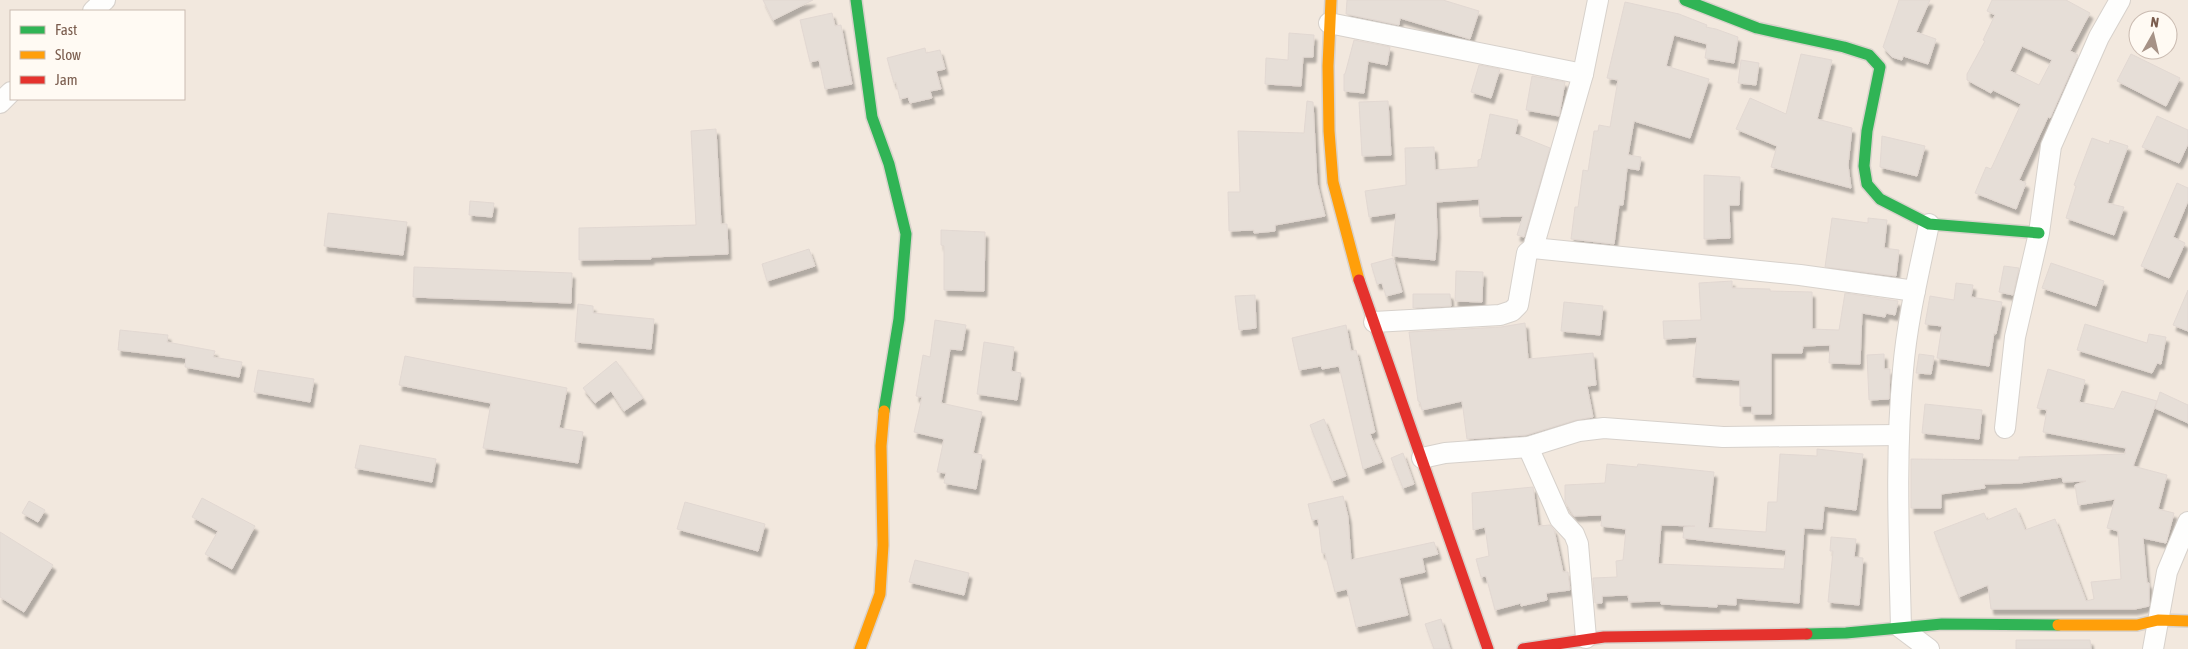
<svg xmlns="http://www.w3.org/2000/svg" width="2188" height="649" font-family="'Asap Condensed',sans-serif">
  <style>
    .residential { fill: #f2e8de; fill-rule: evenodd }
    .building { fill: #e6ded7; stroke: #e2d8d2; fill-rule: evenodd; filter: url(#shadow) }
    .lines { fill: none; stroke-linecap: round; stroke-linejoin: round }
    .street-casing { stroke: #d7d1cb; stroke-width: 22 }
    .fast-casing { stroke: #d9d2cb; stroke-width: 14 }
    .slow-casing { stroke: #d9d2cb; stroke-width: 14 }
    .jam-casing { stroke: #d9d2cb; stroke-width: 14 }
    .street { stroke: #fefefd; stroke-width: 20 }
    .fast { stroke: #30b455; stroke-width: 11 }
    .slow { stroke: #ff9f0a; stroke-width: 11 }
    .jam { stroke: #e5322d; stroke-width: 11 }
  </style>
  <defs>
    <filter id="shadow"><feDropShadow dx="3" dy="5.5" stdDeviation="1" flood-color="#0004"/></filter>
  </defs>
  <rect width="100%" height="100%" fill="#f9f5f0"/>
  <path class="residential" d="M0,0H2188V649H0ZM11,11H184V99H11ZM2138,20H2168V50H2138Z"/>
  <g class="building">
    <path d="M763,0H813L773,20Z"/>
    <path d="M1347,0H1443L1479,11L1470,39L1400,18L1399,25L1346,14Z"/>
    <path d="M1899,0H1930L1916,32L1936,39L1928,64L1903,56L1902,60L1892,57L1883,47Z"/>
    <path d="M1992,0H2066L2090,13L2070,51L2078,55L2050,118L2048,117L2019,180L2026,183L2016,209L1975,193L1986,167L1991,169L2021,104L1993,90L1991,93L1967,80V74L1985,41L1983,40L1995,15L1987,11ZM2022,46L2052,60L2039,85L2010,71Z"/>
    <path d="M1625,2L1679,14L1707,25L1706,27L1716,29L1738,37L1734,63L1705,58L1707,44L1674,35L1666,66L1709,79L1690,138L1634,121L1628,155L1641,157L1639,170L1627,168L1623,205H1619L1614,244L1571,239L1575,207H1578L1583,170L1588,171L1594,131H1598L1599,125L1610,127L1618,80L1607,78Z"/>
    <path d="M832,13L835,26L841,25L852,84L825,89L819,60L810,62L800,20Z"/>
    <path d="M1289,33L1314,35L1313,57H1303L1301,86L1265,84L1266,58L1288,60Z"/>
    <path d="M1354,40L1390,47L1387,65L1368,61L1364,93L1344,91V74H1345Z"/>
    <path d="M925,48L926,53L940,50L945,69L936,71L941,89L930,91L932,98L910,103L908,97L900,99L896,82L894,83L887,58Z"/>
    <path d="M1801,54L1832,60L1817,119L1852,128L1848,165L1851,188L1771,167L1777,146L1736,129L1750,98L1786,114Z"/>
    <path d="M2131,54L2180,78L2166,106L2117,81Z"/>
    <path d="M1741,60L1759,63L1756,85L1738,83Z"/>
    <path d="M1479,65L1500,69L1491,98L1471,92Z"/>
    <path d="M1532,76L1565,82L1559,116L1526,110Z"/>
    <path d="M1307,101L1313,102L1317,183L1325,216L1275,225V231L1254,233V230L1229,231L1228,192H1240L1238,131L1304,133Z"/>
    <path d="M1388,101L1391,155L1362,156L1359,102Z"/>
    <path d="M1490,114L1518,120L1515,134L1550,148L1524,237L1517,235L1523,216L1480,217L1479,199L1436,202L1437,233L1435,260L1392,256L1396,213L1369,217L1365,191L1406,185L1405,148L1434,147L1435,170L1478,167V160L1481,159Z"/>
    <path d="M2157,116L2188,130V144L2179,163L2142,147Z"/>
    <path d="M716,129L721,224H727L728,254L651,257V259L579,260V228L696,225L691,131Z"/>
    <path d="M1882,136L1925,146L1917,176L1880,167Z"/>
    <path d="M2092,138L2109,144L2110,140L2128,146L2107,203L2124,207L2114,235L2066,218L2076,186L2074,185Z"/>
    <path d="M1704,175L1740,177L1739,205H1729L1730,238L1704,239Z"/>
    <path d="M2177,183L2188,188V201L2173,237L2185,243L2169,278L2141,266Z"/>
    <path d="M470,201L494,203L492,217L469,215Z"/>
    <path d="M328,213L407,222L403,255L324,246Z"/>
    <path d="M1832,218L1868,223V218L1887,220L1884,248L1899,250L1896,276L1825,267Z"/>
    <path d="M941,230L985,232L984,291L944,290V246L941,245Z"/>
    <path d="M809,249L815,266L767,281L762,264Z"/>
    <path d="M1393,258L1402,292L1386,296L1382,283L1377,284L1371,264Z"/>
    <path d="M2051,263L2104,281L2096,306L2042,288Z"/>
    <path d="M2004,266L2019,268L2013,295L1999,292Z"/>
    <path d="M414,267L572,273L571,303L413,297Z"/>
    <path d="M1456,271L1483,272L1482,302L1455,301Z"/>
    <path d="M1732,281V288L1770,289V291L1812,292V329L1839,330L1845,293L1898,301L1895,315L1886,313L1885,317L1862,313L1860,364L1829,363L1830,345L1803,346L1802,353H1771V414H1752V406H1740V380L1693,377L1697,337L1664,339L1663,321L1701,320L1699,283Z"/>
    <path d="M1956,283L1973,285L1971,297L2002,302L1996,334L1994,333L1989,366L1937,358L1942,326L1925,324L1930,296L1954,300Z"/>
    <path d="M2188,290V331L2173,325Z"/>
    <path d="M1413,294H1450L1451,306L1413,308Z"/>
    <path d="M1255,295L1256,328L1239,330L1235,296Z"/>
    <path d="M1564,302L1603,306L1600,335L1561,331Z"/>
    <path d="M578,304L593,306V313L654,319L651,349L575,342Z"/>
    <path d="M935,320L966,325L962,350L950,349L941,403L982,412L973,453L982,455L976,489L944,483L946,473L937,472L944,439L914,432L922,397L916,396L923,355L930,357Z"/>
    <path d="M1525,323L1528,359L1593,353L1596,385L1587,386L1593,417L1576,420L1526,435L1467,439L1462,401L1422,410L1420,402L1418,401L1409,332L1501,327Z"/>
    <path d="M2085,324L2147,343L2149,334L2166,337L2161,364L2157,363L2152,373L2077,350Z"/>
    <path d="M1346,325L1351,351L1356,350L1375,432L1370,434L1382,462L1363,469L1339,366L1322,369L1321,366L1299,370L1292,338Z"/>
    <path d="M120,330L168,335L167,342L215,351L213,357L242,362L239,377L185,367L186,358L118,350Z"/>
    <path d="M984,342L1014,347L1011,371L1021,373L1017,400L977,394Z"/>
    <path d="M1884,354V369H1890L1889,399L1869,400L1867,355Z"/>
    <path d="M1919,354L1934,356L1931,374L1916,373Z"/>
    <path d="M405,356L567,388L559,428L583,432L578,463L483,448L491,403L399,385Z"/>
    <path d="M616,361L643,398L624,411L611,391L595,403L583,388Z"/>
    <path d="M2048,369L2085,380L2079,402L2114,409L2122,391L2157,401L2133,466L2167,475L2158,509L2174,513L2166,543L2143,538L2147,583H2149V606L2135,609H1991L1988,585L1959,597L1934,532L1984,513L1987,520L2016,508L2025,530L2055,519L2086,601L2094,599L2091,582L2121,579L2118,531L2107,528L2115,499L2078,505L2075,485L2086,481L2063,482L2062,477L2020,483L1984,484L1985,488L1941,494V508H1911V459L2019,460V457L2125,454L2126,448L2043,432L2047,410L2037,408Z"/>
    <path d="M258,370L314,379L310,402L254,392Z"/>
    <path d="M2160,392L2188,405V423L2155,408Z"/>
    <path d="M1925,404L1982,410L1979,439L1922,433Z"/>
    <path d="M1324,419L1346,476L1332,481L1310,425Z"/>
    <path d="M360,445L436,459L432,482L355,468Z"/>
    <path d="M1817,449L1863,454L1856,510L1824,506L1822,529L1804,528L1799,603L1736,598V605L1717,604V607L1661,604V601L1629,602L1628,595L1602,596V603H1595L1593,578L1617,577L1616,561L1623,560L1626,529L1601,526L1602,515L1574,516L1565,502V485L1605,483L1607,464L1637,467L1638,464L1714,472L1708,528L1766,532L1768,502H1777L1780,454L1817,456ZM1661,525L1695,526L1684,527L1683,538L1786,550L1784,569L1658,564Z"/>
    <path d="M1403,453L1414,484L1403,488L1391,458Z"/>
    <path d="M1533,487L1538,526L1550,525L1554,530L1563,572H1568L1570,590L1546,593L1547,600L1521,606V603L1495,610L1486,576L1481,577L1476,559L1489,556L1485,527L1473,530L1472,493Z"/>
    <path d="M1343,496L1348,517L1351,560L1434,542L1438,554L1422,558L1425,572L1399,578L1408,615L1356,627L1347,589L1335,592L1325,553H1322L1318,519L1312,520L1308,504Z"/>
    <path d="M202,498L255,526L232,569L205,554L218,531L192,517Z"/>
    <path d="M29,501L45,510L38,522L22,513Z"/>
    <path d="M685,502L765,524L758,551L677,529Z"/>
    <path d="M0,532L53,565L24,612L0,597Z"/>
    <path d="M1831,537L1856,539L1854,557L1863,558L1859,605L1828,602L1833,551H1830Z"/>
    <path d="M915,560L969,573L964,595L909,582Z"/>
    <path d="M1441,619L1450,649H1434L1425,624Z"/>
    <path d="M2016,640H2090L2091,649H2016Z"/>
  </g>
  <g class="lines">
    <g class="street-casing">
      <g id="street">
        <path d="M93,11L105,0"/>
        <path d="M1329,23L1583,74"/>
        <path d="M0,103L11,92"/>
        <path d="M1533,248L1800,275L1915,291"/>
        <path d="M1374,322L1500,315L1512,311L1518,305L1527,253L1533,248L1583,74L1598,0"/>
        <path d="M2005,428L2015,337L2039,233L2051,146L2099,37L2120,0"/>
        <path d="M1528,447L1560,519L1574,534L1578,544L1586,638"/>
        <path d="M1422,458L1445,453L1528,447L1579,431L1604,428L1723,437L1899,435"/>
        <path d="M1929,649L1901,628C1899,542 1895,455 1903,370C1907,321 1919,272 1929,224"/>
        <path d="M2153,649L2167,572L2188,522"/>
      </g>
    </g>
    <g class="fast-casing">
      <g id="fast">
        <path d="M856,0L872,117L889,164L906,234L899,319L884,411"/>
        <path d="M1685,0L1757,28L1844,47L1869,55L1880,67L1867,131L1864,166L1867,184L1880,199L1929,224L2039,233"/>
        <path d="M1807,634L1846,633L1942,624L2058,625"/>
      </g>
    </g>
    <g class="slow-casing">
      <g id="slow">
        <path d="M1331,0L1328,66L1329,131L1333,182L1359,280"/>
        <path d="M2058,625H2137L2158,620L2188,621"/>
        <path d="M860,649L880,594L883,545L881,446L884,411"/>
      </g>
    </g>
    <g class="jam-casing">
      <g id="jam">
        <path d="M1359,280L1488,649"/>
        <path d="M1523,649L1604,637L1807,634"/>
      </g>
    </g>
    <use href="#street" class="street"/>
    <use href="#fast" class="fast"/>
    <use href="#slow" class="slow"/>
    <use href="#jam" class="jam"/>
  </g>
  <rect x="10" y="10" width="175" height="90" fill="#fffaf3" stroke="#cabbb1"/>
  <rect x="20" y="26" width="25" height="8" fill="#30b455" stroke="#cabbb1"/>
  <text x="55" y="35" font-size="15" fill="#7a5c4d">Fast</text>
  <rect x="20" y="51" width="25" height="8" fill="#ff9f0a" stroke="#cabbb1"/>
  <text x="55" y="60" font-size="15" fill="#7a5c4d">Slow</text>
  <rect x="20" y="76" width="25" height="8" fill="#e5322d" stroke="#cabbb1"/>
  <text x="55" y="85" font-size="15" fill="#7a5c4d">Jam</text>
  <g transform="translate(2153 35) rotate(8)"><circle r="24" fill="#fffaf3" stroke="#cabbb1"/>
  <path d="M0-4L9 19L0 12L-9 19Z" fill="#a69286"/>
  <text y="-8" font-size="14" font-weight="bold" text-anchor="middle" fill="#7a5c4d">N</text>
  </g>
</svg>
